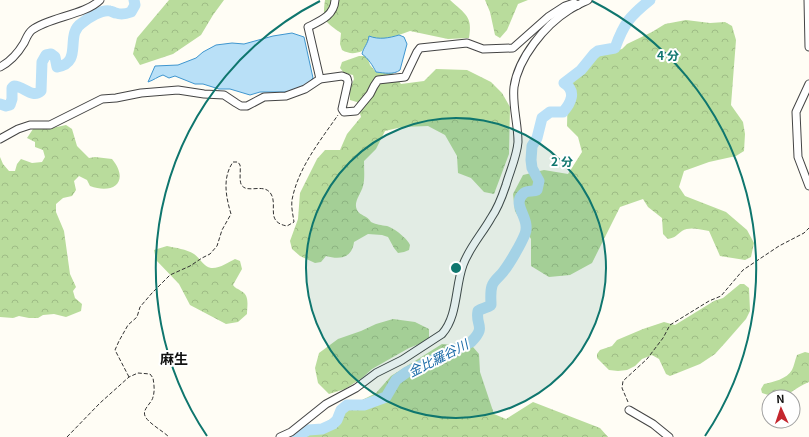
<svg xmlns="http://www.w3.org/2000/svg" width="809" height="437" font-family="Georgia,'Noto Sans JP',serif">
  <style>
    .forest { fill: url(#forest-crowns) }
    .water { fill: #b9e0f7; stroke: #3f96cf }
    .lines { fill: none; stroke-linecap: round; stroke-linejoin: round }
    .river { stroke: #b9e0f7; stroke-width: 11 }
    .minor-casing { stroke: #444; stroke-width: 9 }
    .path { stroke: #333; stroke-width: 1; stroke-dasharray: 4 2; stroke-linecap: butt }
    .minor { stroke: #fff; stroke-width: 7 }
    .ring { fill: none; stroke: #0f766e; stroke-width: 2 }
    .labels { text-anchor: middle; stroke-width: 4; stroke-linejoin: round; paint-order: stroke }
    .water-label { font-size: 13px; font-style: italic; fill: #1768a6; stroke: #fff }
    .quarter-label { font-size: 14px; font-weight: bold; fill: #111; stroke: #fff }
    .centre { fill: #0f766e; stroke: #fff; stroke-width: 2 }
    .ring-label { font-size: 12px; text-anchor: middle; font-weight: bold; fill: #0f766e; stroke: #fff; stroke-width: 4; stroke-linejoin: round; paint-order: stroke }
  </style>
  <defs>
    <pattern id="forest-crowns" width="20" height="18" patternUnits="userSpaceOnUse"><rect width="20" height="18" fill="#b9dc9c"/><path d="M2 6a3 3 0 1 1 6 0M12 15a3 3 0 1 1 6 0" fill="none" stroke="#9ebc85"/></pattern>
  </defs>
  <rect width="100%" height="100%" fill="#fffdf5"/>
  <g class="forest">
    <path d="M169,0H224L213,15L201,35L173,54L140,65L133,54L137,38Z"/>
    <path d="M325,0H450C465,14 473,16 469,38L448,39L410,31L399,35L386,39L369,40L362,51C355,54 349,54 342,50L340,44L341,33C325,22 322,20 325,0Z"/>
    <path d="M485,0H528L518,4L507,30L500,38L495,35L490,12Z"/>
    <path d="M686,20L710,23L725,22L732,26L736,40L731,105L743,122L745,134L744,151L736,156L709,162L684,171L679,187L685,196L726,212L747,230L754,243L751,257L745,260L720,256L709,231C701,230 690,226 682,231C676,235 677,237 668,239L663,234L662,218L648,207L643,199L620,207L592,263L570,275L549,277L531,266V239L515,211L513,194L523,175L544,170L568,174L582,152L578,137L567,126L568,86L597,56L622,49L627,44L652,32L665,24Z"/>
    <path d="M359,56H365L368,59L370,65L376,72L393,73L401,84L424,81L436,69L467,70L491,82L502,93L510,107L509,154L494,194L484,192L471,178L458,173L457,156L445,135L428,126L402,127L385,131L376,149L364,161C364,169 365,179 363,186C361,194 353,202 357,210C360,216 367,215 371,222C377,225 381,225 387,226C394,228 408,239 410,245L409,250L404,252L398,253L394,248L388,237L382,235L368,234L354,242C352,258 340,260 326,256L321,262L315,263L300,256L292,249L290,241L298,219L300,193L317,159L325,150H340L347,134L361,117L357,102L350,100V89L354,79L353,75L344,73L340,68L342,62Z"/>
    <path d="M66,125L72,129L77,146L89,158L95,157L112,159C130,181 114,195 90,186L87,180L79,176L74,181L76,190L72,196L63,198L56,204V212L64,231L70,274L76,287L73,291L75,298L82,304L81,311L66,317L54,314L43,315L38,318H29L19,316L13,318L0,317V157L3,164L9,171H15L17,164L21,159L32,163L42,162L45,157L43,150L35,147V142L27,138L33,129L52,128Z"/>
    <path d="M167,246C176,248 186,249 194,254C200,258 204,267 211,268C219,269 229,262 235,259L240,261L242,269L233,285C236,289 237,288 241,291C250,295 247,306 247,314L238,322L226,324L190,305L179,284L156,260L154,250Z"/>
    <path d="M740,284H744L749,288L750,311L746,319L725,343L715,354L700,364L670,376L666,374L659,359L652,355L642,359L635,366L627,370L618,371L609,370L597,358V354L600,350L612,346L617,340L643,329L664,322L675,325L714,301L723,298Z"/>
    <path d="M393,319L415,322L429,329V338L427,341L409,348L372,369L362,378L345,389L329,394L318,383L315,368L319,353L338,339L361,331L376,324Z"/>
    <path d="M442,344L473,347L479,354L480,372L494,414L506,419L533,402L600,428L608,437H304L348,407L376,393L391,376Z"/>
    <path d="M805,352L809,353V382C788,391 787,402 762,393L761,389L764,384C773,382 787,379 792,370C794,366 795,360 797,355Z"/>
  </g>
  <g class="water">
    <path d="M292,33L304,37L313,78L306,85L287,92H260L250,95L230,89H219L203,84H195L175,76L169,78L163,75C157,77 154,80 148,82L155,66L178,65L196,58L203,52L216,45L232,43L244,44L273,36Z"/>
    <path d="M399,35L404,37L407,44L400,70C394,75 384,73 376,72C373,66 368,58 362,54C363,48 368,44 369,36C379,40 389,38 399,35Z"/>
  </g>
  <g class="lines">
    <g class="river">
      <path d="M0,104L6,106L10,105L12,99V88L14,86C24,86 32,99 41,91L42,62L46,55L51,54L55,57L57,67C84,63 64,34 82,23C88,18 102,9 110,11C112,11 114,13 116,13C121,15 126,14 131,12L135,5L134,0"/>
      <path d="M297,437L308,430L322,429L333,424L337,420L341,410L347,405H364L386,397L396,380L407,372L471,342C487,326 475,326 478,311C482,308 487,308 491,305C491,299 490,292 492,286C493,281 500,276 503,272C510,263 521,244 525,234C531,218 511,205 523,194C526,190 533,192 537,190L539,181L532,168L531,160L532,146L537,138L542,118L550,112H563C571,103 577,91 564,83L581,70L594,54L598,51L615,48C624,23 630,16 650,0"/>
    </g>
    <g class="minor-casing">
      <g id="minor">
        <path d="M808,0L809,47"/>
        <path d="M0,67C10,62 18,53 24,43C26,39 28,33 32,30C49,17 85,15 100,0"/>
        <path d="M320,79L308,27C320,21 334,16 335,0"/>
        <path d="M809,84L796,112L798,157L809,186"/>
        <path d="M0,139L18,129L30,125H50L102,99L116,98L141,93L178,90L204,94L224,95L236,103L241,106H247L264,97L286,96L305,89L320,79L342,76L347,78L348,82L342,109L344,112L356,111L370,94L374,86L378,80L405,77L417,52L420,48L467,43L483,49L513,48L548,17L565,6L574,3L578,5"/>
        <path d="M629,410L653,424L669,437"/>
        <path d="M280,437L291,432L326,404L356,388L376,373L402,360L442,334C458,316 455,287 463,265C469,248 482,234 491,218C498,208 502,197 506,185C510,171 517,156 518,142C518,123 512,105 514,87C518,58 545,25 569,10C575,6 582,3 588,0"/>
      </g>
    </g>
    <g class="path">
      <path d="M129,377L115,350L119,341L128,325L137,317L140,307L152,293L170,275L190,266L202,258L210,254L217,246L222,230L231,214C226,197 222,178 233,162H238L240,165C241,171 239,178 241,184C246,195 264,182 271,194C278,205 265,222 287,226L294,222C293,215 291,207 292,200C298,168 320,141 338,115"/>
      <path d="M628,402L622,388L623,381L647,359L663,338L670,325L709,301L721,296L743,270L779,246L804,233L809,228"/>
      <path d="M67,437L100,403L129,377L138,373L150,374L153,378C154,384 155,391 153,397C152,403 142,409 145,416C148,423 163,431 169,437"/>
    </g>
    <use href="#minor" class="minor"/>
  </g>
  <circle cx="456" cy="268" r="150" fill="#0f766e" fill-opacity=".12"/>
  <g class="ring">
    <circle cx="456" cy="268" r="150"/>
    <path d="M207 436A300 300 0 0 1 320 1M592 1A300 300 0 0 1 705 436"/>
  </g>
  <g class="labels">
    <g class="water-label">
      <text transform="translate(438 358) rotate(-27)" y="5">金比羅谷川</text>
    </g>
    <g class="quarter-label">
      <text x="174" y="364">麻生</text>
    </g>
  </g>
  <circle cx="456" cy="268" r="6" class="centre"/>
  <g class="ring-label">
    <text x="668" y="60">4 分</text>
    <text x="562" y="166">2 分</text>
  </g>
  <g transform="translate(781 409) rotate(357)"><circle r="19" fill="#ffffff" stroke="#a0a0a0"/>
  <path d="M0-3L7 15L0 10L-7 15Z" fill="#c4262e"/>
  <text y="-6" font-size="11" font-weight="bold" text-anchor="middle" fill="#111111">N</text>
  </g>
</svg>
